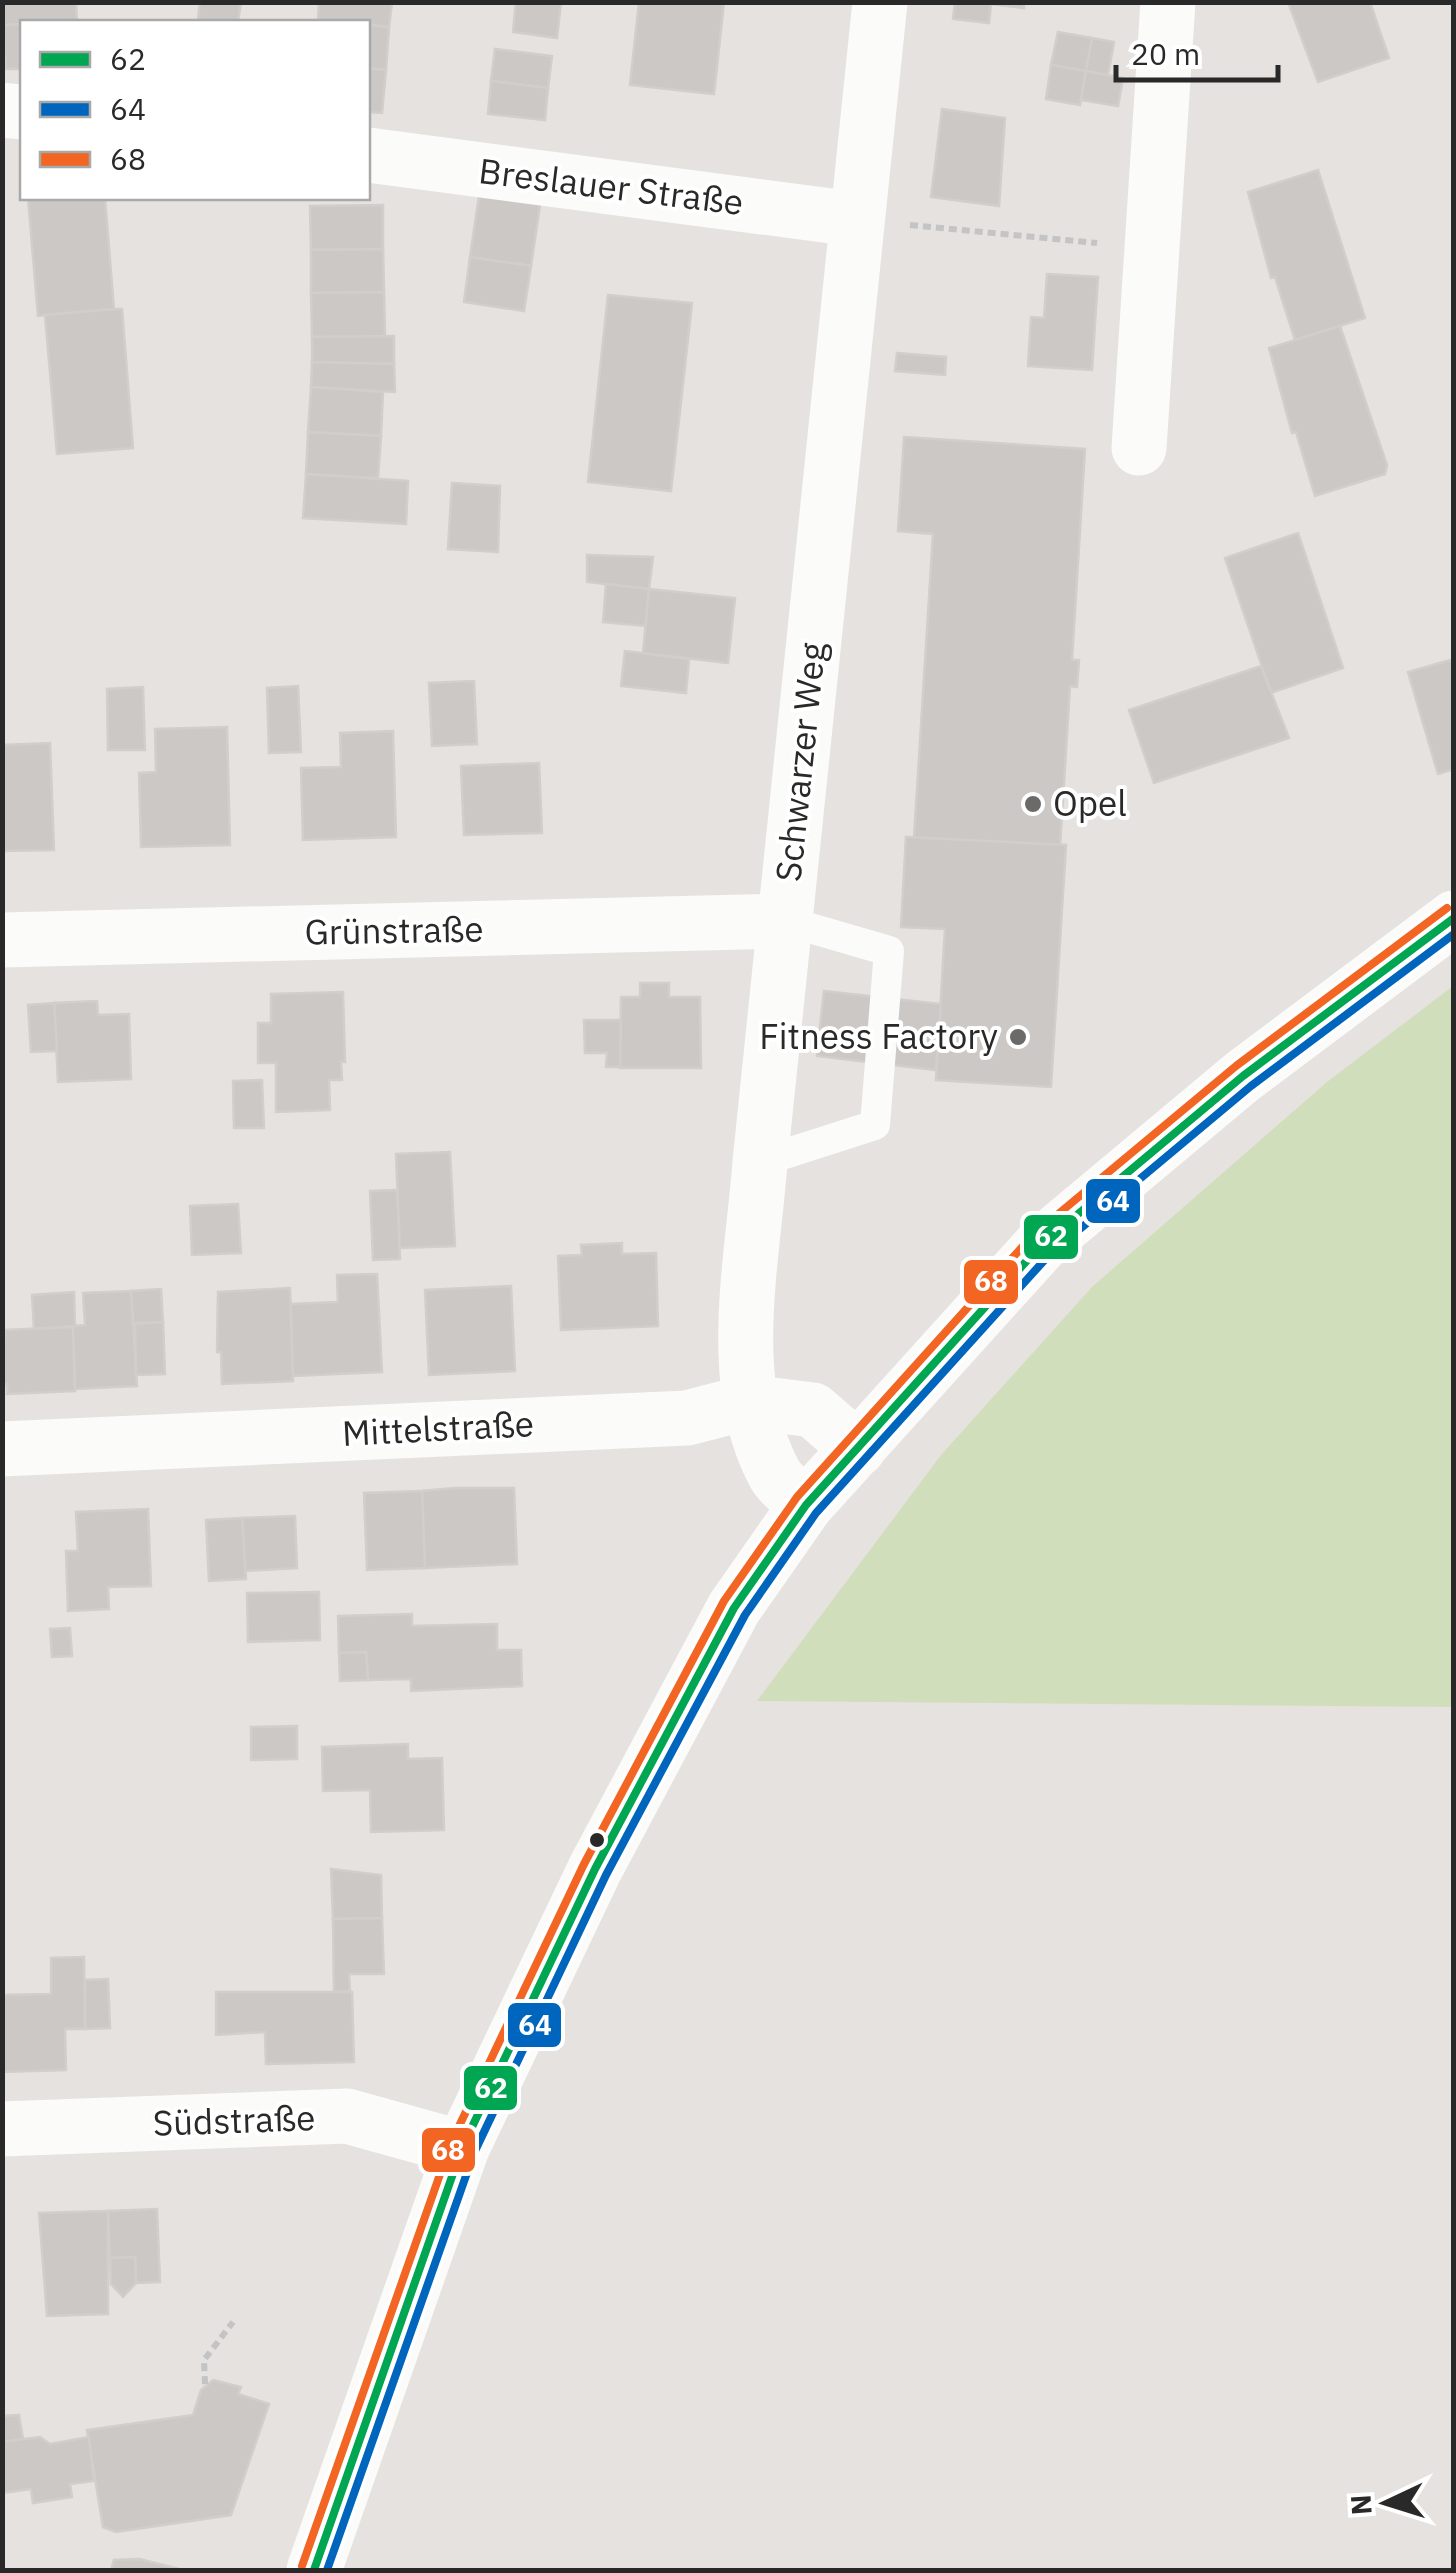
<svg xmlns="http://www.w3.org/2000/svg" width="1456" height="2573" font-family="'IBM Plex Sans',sans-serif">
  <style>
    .green { fill: #d1debc }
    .building { fill: #cbc8c6; stroke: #d1cecb; stroke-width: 2.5 }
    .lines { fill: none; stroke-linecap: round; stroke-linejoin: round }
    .path { stroke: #c4c4c4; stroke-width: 6; stroke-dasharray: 8 5; stroke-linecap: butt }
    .lane { stroke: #fbfbfa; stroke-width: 30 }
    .street { stroke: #fbfbfa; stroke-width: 55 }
    .secondary { stroke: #fbfbfa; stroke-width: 55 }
    .bus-1-casing { stroke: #fff; stroke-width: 15 }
    .bus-2-casing { stroke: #fff; stroke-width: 15 }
    .bus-3-casing { stroke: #fff; stroke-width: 15 }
    .bus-1 { stroke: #00a651; stroke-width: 8 }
    .bus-2 { stroke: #0065bd; stroke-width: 8 }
    .bus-3 { stroke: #f26522; stroke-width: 8 }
    .poi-dot { fill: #6b6a69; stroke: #fff; stroke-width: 4 }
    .bus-dot { fill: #292929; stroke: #fff; stroke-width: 4 }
    .labels { text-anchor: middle; stroke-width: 8; stroke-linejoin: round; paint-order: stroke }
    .street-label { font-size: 35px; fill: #292929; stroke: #fff }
    .poi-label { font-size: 35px; fill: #292929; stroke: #fff; text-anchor: start }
    .line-badge { stroke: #fff; stroke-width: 4 }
    .badge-label { font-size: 28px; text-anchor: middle; font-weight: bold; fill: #fff }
  </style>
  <rect width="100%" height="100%" fill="#e6e2df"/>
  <path class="green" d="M1453,986V1707L757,1701L941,1455L1092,1287L1327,1082Z"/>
  <g class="building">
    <path d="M2,2H76L77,22L3,25Z"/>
    <path d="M200,2H241L238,22L198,20Z"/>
    <path d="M319,2H392L389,27L318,20Z"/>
    <path d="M516,2L561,3L557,38L513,32Z"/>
    <path d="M639,2H724L714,94L630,85Z"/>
    <path d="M955,2H1024V8L991,4L989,23L953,19Z"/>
    <path d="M1288,2H1370L1389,58L1318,82Z"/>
    <path d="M22,24V69H6L3,25Z"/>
    <path d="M368,25L389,27L386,70L368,68Z"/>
    <path d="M1058,32L1092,38L1086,71L1051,65Z"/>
    <path d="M1092,38L1114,42L1108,75L1086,71Z"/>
    <path d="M495,49L552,56L548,88L491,81Z"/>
    <path d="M1051,65L1086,71L1080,105L1046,99Z"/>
    <path d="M368,68L386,70L382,113L368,112Z"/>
    <path d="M1086,71L1123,78L1118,106L1081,100Z"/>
    <path d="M491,81L548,88L545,120L488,114Z"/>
    <path d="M942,109L1005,118L999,206L931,197Z"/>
    <path d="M1318,170L1365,318L1295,340L1275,277L1271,278L1248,192Z"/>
    <path d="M479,196L540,205L531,266L470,257Z"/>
    <path d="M28,198H105L114,309L38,316Z"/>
    <path d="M383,205V249L311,250L310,206Z"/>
    <path d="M383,249L384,292L311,293V250Z"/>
    <path d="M470,257L531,266L524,311L464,302Z"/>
    <path d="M1047,274L1098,277L1092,370L1028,366L1031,317L1044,318Z"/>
    <path d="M384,292L385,336L312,337L311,293Z"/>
    <path d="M608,295L692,303L671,491L588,482Z"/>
    <path d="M114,309H122L133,448L57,454L45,315Z"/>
    <path d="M1340,326L1387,465L1385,474L1315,496L1296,432L1292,433L1269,348Z"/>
    <path d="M394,336V364L312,362V337Z"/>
    <path d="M897,353L946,357L945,375L895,371Z"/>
    <path d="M312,362L394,364L395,392L311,387Z"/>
    <path d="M311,387L383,392L381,436L308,432Z"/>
    <path d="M308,432L381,436L378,478L306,474Z"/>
    <path d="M904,437L1085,449L1072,660H1079L1077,687L1070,686L1060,847L914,838L933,534L898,531Z"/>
    <path d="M306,474L408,481L406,524L303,518Z"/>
    <path d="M452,483L500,486L498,552L448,549Z"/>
    <path d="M1298,533L1343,668L1271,693L1225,558Z"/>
    <path d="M587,555L653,557L649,589L587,582Z"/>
    <path d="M606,584L649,589L646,626L603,622Z"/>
    <path d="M649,589L735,598L728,663L643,653Z"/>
    <path d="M625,651L689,659L686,693L621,686Z"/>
    <path d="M1454,659V769L1438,774L1408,672Z"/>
    <path d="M1261,666L1289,738L1154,783L1129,710Z"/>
    <path d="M474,681L477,744L432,746L429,683Z"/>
    <path d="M298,686L301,752L269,753L267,688Z"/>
    <path d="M143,687L145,750H108L107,689Z"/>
    <path d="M227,727L230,845L141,847L139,773L156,772L155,729Z"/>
    <path d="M393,731L396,837L303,840L301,768L341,767L340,733Z"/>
    <path d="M50,743L54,850L2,851V745Z"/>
    <path d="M539,763L542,833L464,835L461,766Z"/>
    <path d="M906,837L1066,845L1051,1087L936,1080L945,929L901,927Z"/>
    <path d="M640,983H669V997H700L701,1068H620L621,997H640Z"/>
    <path d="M824,991L941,1004L936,1070L817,1056Z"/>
    <path d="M343,992L345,1062L341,1061L342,1080H329L330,1110L276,1112V1063H258V1023H271V994Z"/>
    <path d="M97,1001L98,1015L129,1014L131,1079L58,1082L54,1003Z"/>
    <path d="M54,1003L57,1051L31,1052L28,1005Z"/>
    <path d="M584,1020H621L620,1067H606L607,1053H585Z"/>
    <path d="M262,1080L264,1128H234L233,1081Z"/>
    <path d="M450,1152L455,1246L400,1248L396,1154Z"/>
    <path d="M397,1190L400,1259L373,1260L370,1191Z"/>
    <path d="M238,1204L241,1253L192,1255L190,1206Z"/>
    <path d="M622,1243V1254L656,1253L658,1326L561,1330L558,1256L582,1255L581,1245Z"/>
    <path d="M377,1274L382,1372L293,1376L290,1304L338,1302L337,1275Z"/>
    <path d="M511,1286L515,1371L429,1375L425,1290Z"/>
    <path d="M290,1288L293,1381L222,1384L221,1352H217L218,1292Z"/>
    <path d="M161,1289L163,1322L133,1323L131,1291Z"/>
    <path d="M131,1291L137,1386L75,1389L72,1326L85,1325L83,1293Z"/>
    <path d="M74,1292L75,1326L34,1329L32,1295Z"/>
    <path d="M163,1322L165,1374L136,1375L135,1324Z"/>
    <path d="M73,1327L75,1391L7,1394V1384H2L5,1330Z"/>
    <path d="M455,1488H514L517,1564L425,1568L422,1491Z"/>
    <path d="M422,1491L425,1568L367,1570L364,1493Z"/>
    <path d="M148,1509L151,1586L108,1587L109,1609L68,1611L66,1551H78L76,1512Z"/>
    <path d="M295,1516L297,1568L245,1571L242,1518Z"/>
    <path d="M242,1518L246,1579L209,1581L206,1520Z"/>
    <path d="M319,1592L320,1640L248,1642L247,1593Z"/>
    <path d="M412,1614V1626L497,1624V1650H521L522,1686L411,1691V1679L368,1680L366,1652L339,1653L338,1616Z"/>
    <path d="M70,1628L72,1656L52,1657L50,1629Z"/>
    <path d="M366,1652L368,1680L340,1681L339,1653Z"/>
    <path d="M297,1726V1759L251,1760V1727Z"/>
    <path d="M408,1744V1759L442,1758L444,1830L371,1832L370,1790L323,1791L322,1747Z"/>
    <path d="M331,1869L381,1875L382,1918L333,1919Z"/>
    <path d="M382,1918L384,1974H349L350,1991L334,1992L333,1919Z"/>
    <path d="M84,1957L85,2029H65L66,2070L2,2072V1995L51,1994V1958Z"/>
    <path d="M108,1979L110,2028L85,2029V1980Z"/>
    <path d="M216,1992H352L354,2062L266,2064L265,2032L216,2035Z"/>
    <path d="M157,2209L160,2282L136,2283L135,2257L110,2258L108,2211Z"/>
    <path d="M108,2211V2314L47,2316L39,2213Z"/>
    <path d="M135,2257L136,2283L123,2297L111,2284L110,2258Z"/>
    <path d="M213,2380L241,2387L238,2394L269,2404L231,2515L116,2532L103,2527L87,2430L193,2415L201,2390Z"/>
    <path d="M19,2415L23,2439L2,2442V2416Z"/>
    <path d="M40,2437L50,2444L89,2437L94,2481L70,2484L72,2497L33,2503L31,2489L2,2493V2442Z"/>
    <path d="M139,2559L183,2570H111L114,2560Z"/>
  </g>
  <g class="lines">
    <g class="path">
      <path d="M910,225L1097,243"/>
      <path d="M205,2384L204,2360L233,2322"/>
    </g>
    <path class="lane" d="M760,1162L875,1125L889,951L786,921"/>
    <g class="street">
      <path d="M2,110L22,112"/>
      <path d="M368,155L854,219"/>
      <path d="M1139,448L1168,2"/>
      <path d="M2,940L786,921"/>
      <path d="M2,1449L687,1418L749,1402L813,1410L858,1449"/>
      <path d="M806,1505C796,1495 780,1485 774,1473C725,1382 753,1259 760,1162L880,2"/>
      <path d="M2,2129L347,2116L462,2148"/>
    </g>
    <path class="secondary" d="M314,2570L462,2148L595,1869L734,1608L806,1505L1041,1245L1243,1076L1454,918"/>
    <g class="bus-1-casing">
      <path id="bus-1" d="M314,2570L462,2148L595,1869L734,1608L806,1505L1041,1245L1243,1076L1454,918"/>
    </g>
    <g class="bus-2-casing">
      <path id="bus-2" d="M327,2570L474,2153L606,1875L745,1615L816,1513L1050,1254L1251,1086L1454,934"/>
    </g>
    <g class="bus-3-casing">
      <path id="bus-3" d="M302,2566L451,2143L584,1864L724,1601L797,1497L1033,1235L1236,1066L1447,908"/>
    </g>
    <use href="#bus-1" class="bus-1"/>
    <use href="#bus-2" class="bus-2"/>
    <use href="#bus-3" class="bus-3"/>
  </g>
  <g class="poi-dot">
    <circle cx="1033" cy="804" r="10"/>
    <circle cx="1018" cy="1037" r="10"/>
  </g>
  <circle class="bus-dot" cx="597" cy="1840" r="9"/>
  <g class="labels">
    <g class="street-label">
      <text transform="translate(611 187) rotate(7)" y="12">Breslauer Straße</text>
      <text transform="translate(801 762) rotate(-84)" y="12">Schwarzer Weg</text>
      <text transform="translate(394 931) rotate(-1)" y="12">Grünstraße</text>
      <text transform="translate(438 1429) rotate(-3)" y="12">Mittelstraße</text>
      <text transform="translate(234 2121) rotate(-2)" y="12">Südstraße</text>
    </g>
    <g class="poi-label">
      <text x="1053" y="816">Opel</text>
      <text x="998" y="1049" text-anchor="end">Fitness Factory</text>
    </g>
  </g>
  <g class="line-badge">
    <rect x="1084" y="1177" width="58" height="48" rx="10" fill="#0065bd"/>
    <rect x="1022" y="1213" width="58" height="48" rx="10" fill="#00a651"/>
    <rect x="962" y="1258" width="58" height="48" rx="10" fill="#f26522"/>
    <rect x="506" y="2001" width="57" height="48" rx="10" fill="#0065bd"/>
    <rect x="462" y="2064" width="57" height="48" rx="10" fill="#00a651"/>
    <rect x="420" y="2126" width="57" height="48" rx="10" fill="#f26522"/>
  </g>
  <g class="badge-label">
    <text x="1113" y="1211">64</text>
    <text x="1051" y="1246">62</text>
    <text x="991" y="1291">68</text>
    <text x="535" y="2035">64</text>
    <text x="491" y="2098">62</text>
    <text x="448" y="2160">68</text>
  </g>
  <rect width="1456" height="2573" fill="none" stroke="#292929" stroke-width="10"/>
  <rect x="20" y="20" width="350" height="180" fill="#ffffff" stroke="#a9a9a9" stroke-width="2.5"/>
  <rect x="40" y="52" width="50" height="15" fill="#00a651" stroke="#a9a9a9" stroke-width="2.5"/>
  <text x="110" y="70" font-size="30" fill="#292929">62</text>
  <rect x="40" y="102" width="50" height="15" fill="#0065bd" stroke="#a9a9a9" stroke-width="2.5"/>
  <text x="110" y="120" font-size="30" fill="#292929">64</text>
  <rect x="40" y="152" width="50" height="15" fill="#f26522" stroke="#a9a9a9" stroke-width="2.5"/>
  <text x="110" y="170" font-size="30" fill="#292929">68</text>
  <g transform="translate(1386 2503) rotate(266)" stroke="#ffffff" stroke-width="8" paint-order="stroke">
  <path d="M0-8L18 38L0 25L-18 38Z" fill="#292929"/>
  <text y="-15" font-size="28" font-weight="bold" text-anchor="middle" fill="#292929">N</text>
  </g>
  <path d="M1116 65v15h162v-15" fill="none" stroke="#292929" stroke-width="5"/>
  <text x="1131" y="65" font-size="30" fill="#292929" stroke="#ffffff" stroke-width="8" paint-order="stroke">20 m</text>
</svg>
